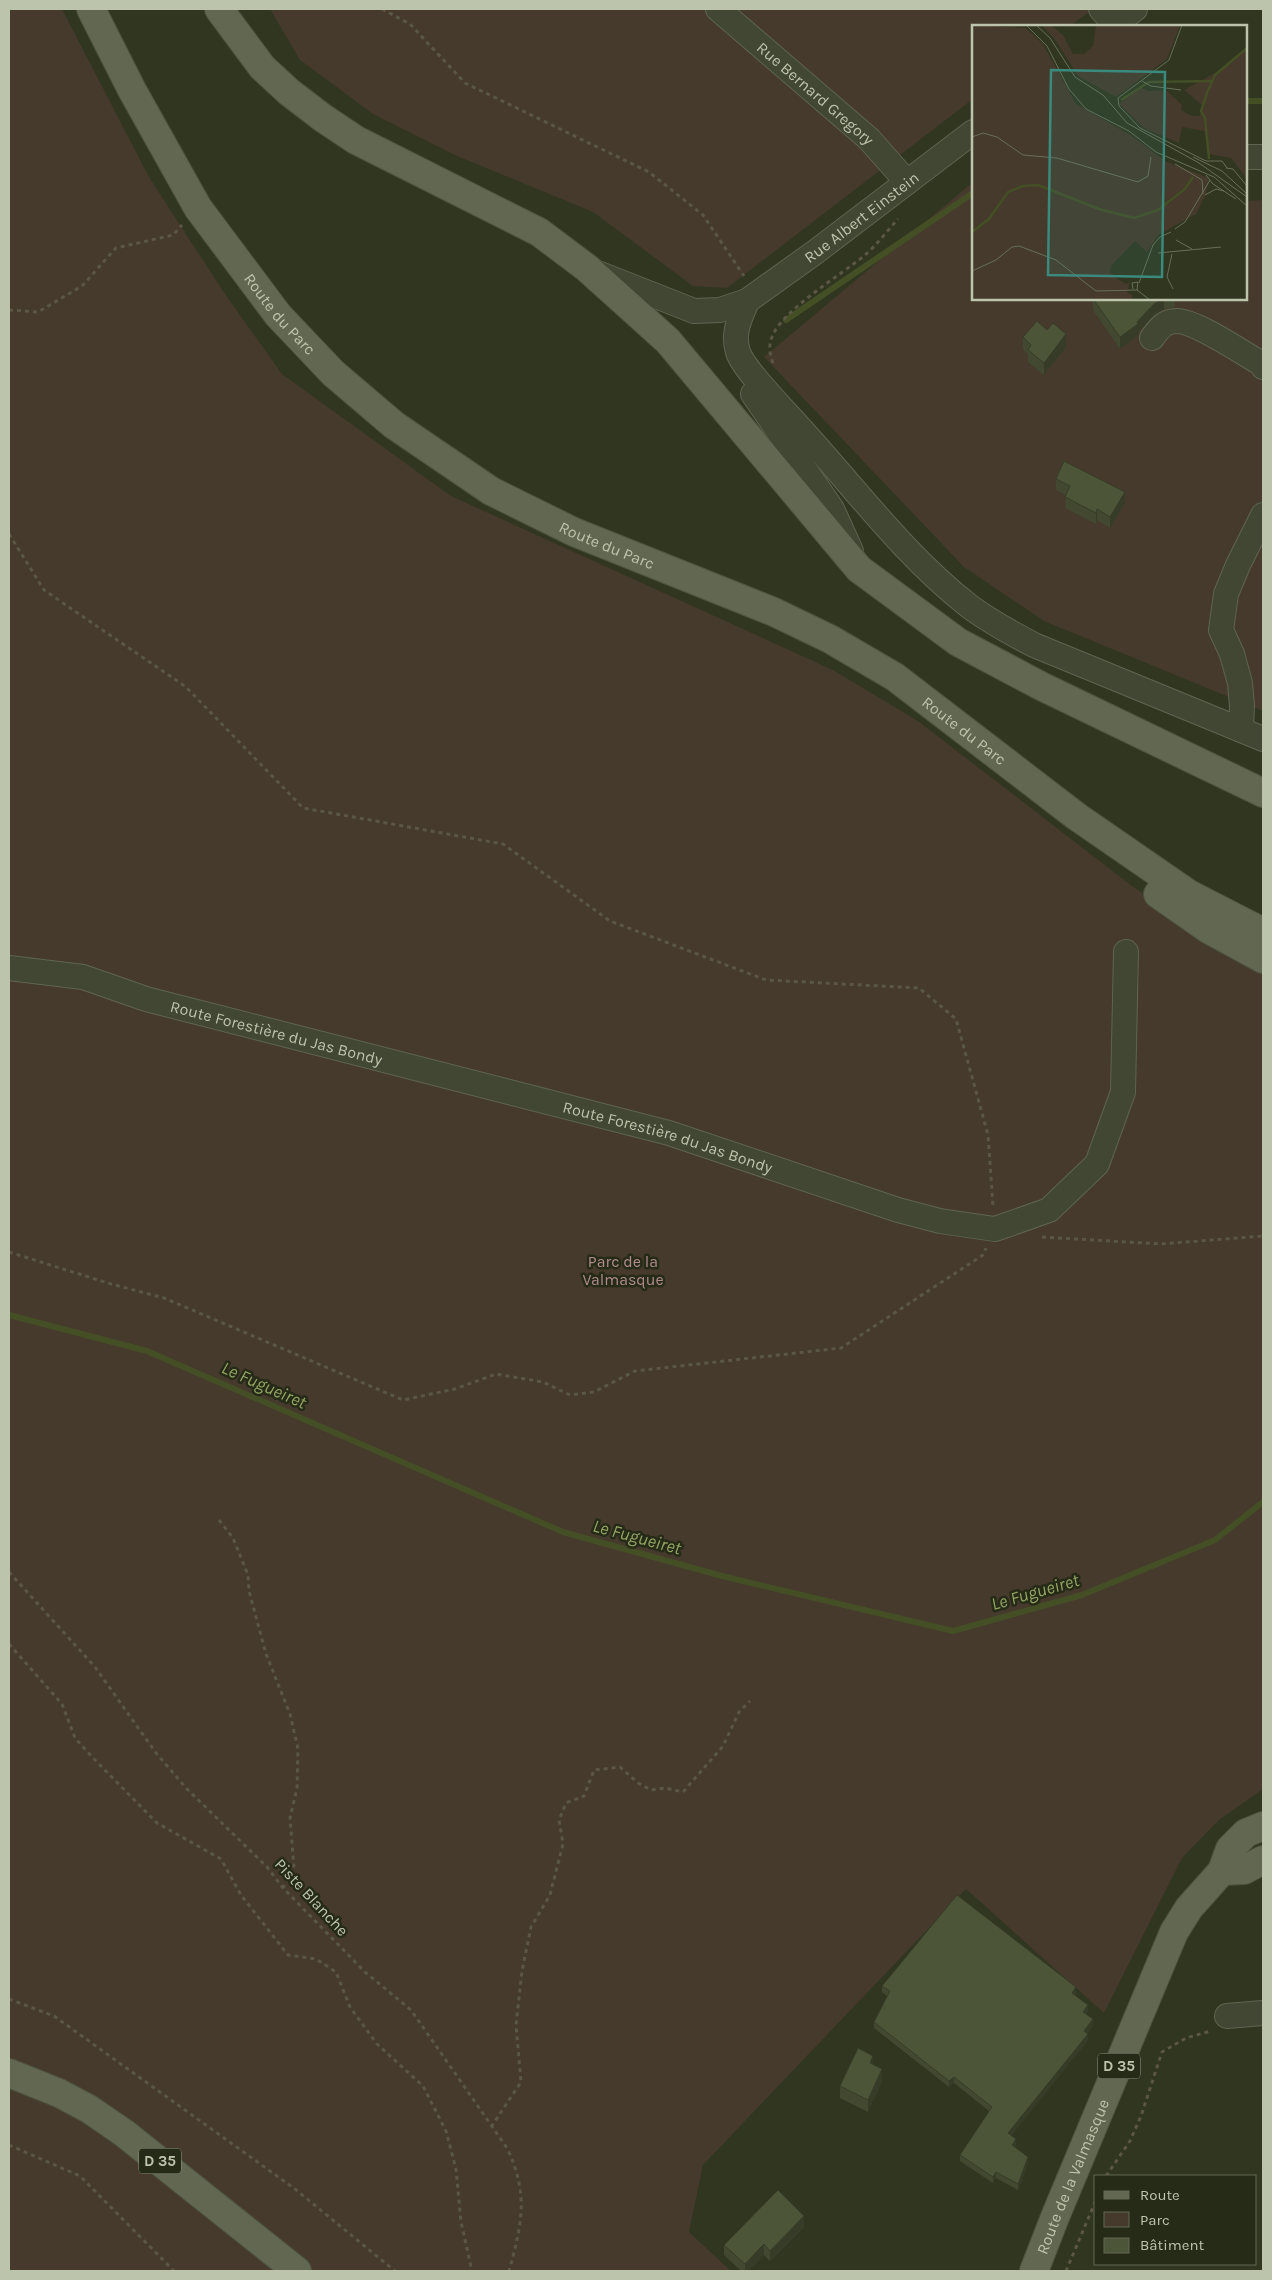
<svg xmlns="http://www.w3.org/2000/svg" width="1272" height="2280" font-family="Karla,sans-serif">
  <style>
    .green { fill: #453a2b }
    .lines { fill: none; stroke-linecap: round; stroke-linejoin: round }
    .stream { stroke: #444f26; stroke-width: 6 }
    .minor-casing { stroke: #5f6550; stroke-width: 26 }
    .major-casing { stroke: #4d533f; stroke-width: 30 }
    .path { stroke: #5b5744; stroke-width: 3; stroke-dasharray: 4 4; stroke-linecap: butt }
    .minor { stroke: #414732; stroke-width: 24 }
    .major { stroke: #616750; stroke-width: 28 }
    .wall { fill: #424930 }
    .shaded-wall { fill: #363c27 }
    .building { fill: #4d5538; stroke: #363c27 }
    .labels { text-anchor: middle; stroke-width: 5; stroke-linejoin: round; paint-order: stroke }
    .shield { fill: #262b18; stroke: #909680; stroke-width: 1 }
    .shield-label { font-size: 15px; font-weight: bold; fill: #bdc4ac }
    .street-label { font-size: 16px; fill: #bdc4ac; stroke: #262b18 }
    .park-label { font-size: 16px; fill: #b08b8e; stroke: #262b18 }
    .water-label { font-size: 18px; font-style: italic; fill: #94a563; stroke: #262b18 }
    .inset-river { fill: none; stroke: #444f26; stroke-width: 2.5 }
    .inset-road { fill: none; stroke: #686f57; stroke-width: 1 }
    .view { fill: #3a8a7e; fill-opacity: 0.15; stroke: #3a8a7e; stroke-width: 2.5 }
    .inset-edge { fill: none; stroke: #bdc4ac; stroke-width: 2.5 }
  </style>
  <rect width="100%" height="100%" fill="#30361f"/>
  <g class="green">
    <path d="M9,9H62L149,177L225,294L282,374L451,496L833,670L918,721L1132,886L1263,972V1789L1219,1820L1182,1858L1104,2013L966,1889L703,2165L689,2232L731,2271H9Z"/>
    <path d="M270,9H1093L1070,26H973V99L727,288L693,286L593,212L457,156L373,114L300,60Z"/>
    <path d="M973,182V299H1246V201L1263,200V711L1044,621L964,567L764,357Z"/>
  </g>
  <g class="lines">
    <g class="stream">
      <path d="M1246,101H1263"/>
      <path d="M786,320L973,193"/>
      <path d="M9,1315L147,1351L563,1532L722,1576L953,1631L1082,1595L1215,1540L1263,1502"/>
    </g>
    <g class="minor-casing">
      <g id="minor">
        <path id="s1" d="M718,9L869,139L907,182"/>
        <path d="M1101,9L1115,25"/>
        <path d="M1113,26L1135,9"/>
        <path d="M1246,157H1263"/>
        <path d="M595,272L694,311L720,310L747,301"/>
        <path d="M747,301C740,318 732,333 738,352C743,369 786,412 800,428C855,488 904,555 969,606C989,621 1011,633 1034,645L1263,739"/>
        <path id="s2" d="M736,313L747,301L814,253L973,132"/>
        <path d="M1152,338C1159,329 1164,321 1176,321C1195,320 1244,354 1262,364L1263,367"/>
        <path d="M753,394L832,509L851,551"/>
        <path d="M1241,730L1242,706L1240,683L1232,654L1221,630L1226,594L1238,565L1263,515"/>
        <path id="s3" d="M9,968L83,977L146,999L669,1133L898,1210L940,1221L995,1229L1049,1210L1097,1164L1123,1092L1126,952"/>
        <path d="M1227,2016L1263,2013"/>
      </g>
    </g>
    <g class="major-casing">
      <g id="major">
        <path id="s4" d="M91,9L132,90L198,208L278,315L333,373L394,425L491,491L574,532L774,612L830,639L895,677L1076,816L1189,894L1263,932"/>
        <path d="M219,9L262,67L289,92L323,118L356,140L539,232L587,268L668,341L859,569L958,642L1041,686L1263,793"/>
        <path d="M1158,894L1208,929L1263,959"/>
        <path d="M1222,1871L1244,1870L1263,1860"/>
        <path d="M9,2073L59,2093L89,2109L124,2133L297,2271"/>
        <path id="s5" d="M1034,2271L1055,2217L1174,1932L1189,1908L1222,1871L1230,1849L1246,1833L1263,1826"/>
      </g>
    </g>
    <g class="path">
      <path d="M382,9L410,24L465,83L649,172L703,215L744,276"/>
      <path d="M9,310L38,312L82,286L116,248L173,235L182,225"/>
      <path d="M773,363C770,355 768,346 772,337C781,311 842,274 864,256C876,246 887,231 898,219"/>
      <path d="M9,534L44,590L186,687L303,808L503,844L610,921L766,980L919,988L956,1019L988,1135L993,1206"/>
      <path d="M1042,1237L1161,1244L1263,1236"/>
      <path d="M9,1252L111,1284L164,1298L403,1400L455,1389L496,1374L543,1382L570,1395L594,1392L635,1371L841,1348L983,1255L986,1248"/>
      <path d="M219,1520L233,1538L248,1575L249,1591L266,1654L290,1714L298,1749L297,1788L290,1818L294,1868L283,1888"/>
      <path d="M9,1572L95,1667L156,1753L187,1789L267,1867L283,1888L365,1972L411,2010L507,2148C529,2194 522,2224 509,2271"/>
      <path d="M9,1644L62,1704L75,1738L93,1758L157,1823L221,1859L241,1895L288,1955L316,1959L336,1972L350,2007L377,2044L423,2086L446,2131L456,2169L461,2222L472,2271"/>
      <path d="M9,1999L54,2016L295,2189L395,2271"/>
      <path d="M491,2127L521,2082L516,2025L522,1971L531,1927L550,1895L563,1844L559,1820L566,1803L584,1796L594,1770L620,1767L638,1783L651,1790L665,1788L683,1792L723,1746L739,1712L750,1701"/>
      <path d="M9,2145L80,2176L174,2271"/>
      <path d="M1106,2176L1130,2141L1141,2116L1162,2052L1186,2038L1211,2031"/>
      <path d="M1066,2271L1096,2200"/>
    </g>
    <use href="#minor" class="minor"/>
    <use href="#major" class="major"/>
  </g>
  <g class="wall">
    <path d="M1093,299H1175V307L1164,309L1154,315L1138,332V335L1120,349L1093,310Z"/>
    <path d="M1023,337L1066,347L1044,375L1028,362V354L1023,349Z"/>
    <path d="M1056,479L1125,503L1110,528L1097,520L1096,524L1065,508L1066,495L1056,490Z"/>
    <path d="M882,1986L1076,1994L1075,1995L1088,2012L1086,2014L1093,2026L1087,2033L1088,2040L1011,2136L1016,2145L1015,2147L1028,2163L1018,2190L996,2178L993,2183L960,2161V2155L989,2111L954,2083L949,2087L874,2028V2022L887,1996L882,1992Z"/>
    <path d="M873,2064L882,2081L868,2112L840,2098V2086Z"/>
    <path d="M804,2227L770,2261L764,2255L748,2271H741L724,2255V2245Z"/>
  </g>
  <g class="shaded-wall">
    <path d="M1163,299H1164V309L1154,315L1138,332V335L1120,349V337L1154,304Z"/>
    <path d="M1066,334V347L1044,375V363Z"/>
    <path d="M1125,492V503L1110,528V517Z"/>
    <path d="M1097,509V520L1096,524V513Z"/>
    <path d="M1076,1987V1994L1072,1999V1993Z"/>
    <path d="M1088,2005V2012L1083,2018V2012Z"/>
    <path d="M1093,2019V2026L1084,2037V2031Z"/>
    <path d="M1088,2034V2040L1008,2140V2133Z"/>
    <path d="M873,2056V2068L870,2063Z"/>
    <path d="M882,2069V2081L868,2112V2100Z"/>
    <path d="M954,2077V2083L949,2087V2081Z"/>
    <path d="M1016,2139V2145L1012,2152V2145Z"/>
    <path d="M1028,2157V2163L1018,2190V2184Z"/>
    <path d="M996,2172V2178L993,2183V2177Z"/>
    <path d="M804,2216V2227L770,2261V2251Z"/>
    <path d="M764,2244V2255L748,2271H745V2264Z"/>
  </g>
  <g class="building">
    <path d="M1093,299H1163L1154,304L1137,322L1138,324L1120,337Z"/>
    <path d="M1037,321L1047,330L1053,323L1066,334L1044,363L1028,350L1031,345L1023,337Z"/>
    <path d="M1064,461L1125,492L1110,517L1097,509L1096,513L1065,497L1070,486L1056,479Z"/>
    <path d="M957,1895L1076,1987L1072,1993L1088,2005L1083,2012L1093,2019L1084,2031L1088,2034L1008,2133L1016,2139L1012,2145L1028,2157L1018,2184L996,2172L993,2177L960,2155L992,2107L954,2077L949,2081L874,2022L890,1991L882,1986Z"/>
    <path d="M858,2048L873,2056L870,2063L882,2069L868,2100L840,2086Z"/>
    <path d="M778,2190L804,2216L770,2251L764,2244L745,2264L724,2245Z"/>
  </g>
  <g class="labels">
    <g class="shield">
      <rect x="1098" y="2053.5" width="42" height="25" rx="4"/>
      <rect x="139" y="2148.5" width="42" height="25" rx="4"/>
    </g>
    <g class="shield-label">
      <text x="1119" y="2071">D 35</text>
      <text x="160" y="2166">D 35</text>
    </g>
    <g class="street-label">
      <text dy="6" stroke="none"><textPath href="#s1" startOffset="129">Rue Bernard Gregory</textPath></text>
      <text dy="6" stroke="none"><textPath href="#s2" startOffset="158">Rue Albert Einstein</textPath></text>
      <text dy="6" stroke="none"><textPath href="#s4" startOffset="360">Route du Parc</textPath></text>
      <text dy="6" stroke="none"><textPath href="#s4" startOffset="765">Route du Parc</textPath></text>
      <text dy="6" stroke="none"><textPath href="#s4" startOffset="1170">Route du Parc</textPath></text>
      <text dy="6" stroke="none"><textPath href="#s3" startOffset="276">Route Forestière du Jas Bondy</textPath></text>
      <text dy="6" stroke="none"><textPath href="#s3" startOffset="681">Route Forestière du Jas Bondy</textPath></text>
      <text transform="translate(312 1897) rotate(47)" y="6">Piste Blanche</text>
      <text dy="6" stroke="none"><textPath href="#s5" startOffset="102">Route de la Valmasque</textPath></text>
    </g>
    <g class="park-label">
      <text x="623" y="1267">Parc de la<tspan x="623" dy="18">Valmasque</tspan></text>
    </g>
    <g class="water-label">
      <text transform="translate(264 1385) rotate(24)" y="6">Le Fugueiret</text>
      <text transform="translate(637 1537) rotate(15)" y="6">Le Fugueiret</text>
      <text transform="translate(1035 1592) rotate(-16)" y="6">Le Fugueiret</text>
    </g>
  </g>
  <g transform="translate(972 25)">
    <rect width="275" height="275" fill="#30361f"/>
    <path d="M0,0L54,3L71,19L104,79L160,111L193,136L237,153L234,169L224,189L186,210L175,227L163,216L139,241L138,247L144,253L154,259L158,257L155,267L160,270V275H0ZM70,0H79L91,10L101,29H112L121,21L124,0H208L195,34L144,72L106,51L84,16ZM275,22V154L259,133L237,129L232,106L210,102L207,118L172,103L147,79L167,62L176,66L194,65L210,80L209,85L220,91H228L230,80L212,65L257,40Z" fill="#453a2b"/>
    <path class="inset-river" d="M149,75L177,57L240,56M237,134L233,93L229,86L235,68L243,50L275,23M0,207L17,194L36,167L51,161L66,160L127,184L162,193L186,185L213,164L221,152"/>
    <path class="inset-road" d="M54,0L75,21L97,64L114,84L157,106L184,127L242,152L275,181M64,0L78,13L103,52L131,70L155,98L227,138L275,172M170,56L179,61L209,65M146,73L147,81L168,103L234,136H250L255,143M146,73L197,35L210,0M0,112L11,108L25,112L51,130L85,133L166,157L176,151L179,132M221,132L250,146L275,169M203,139L230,155L231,169M254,143L261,144L275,161M234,150L241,159L264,174M233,170L244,164L252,166M203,204L213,197L238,155M204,215L220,224M186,228L249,222M200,229L195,252L201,264M0,246L24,235L40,222L47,221L84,235L124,266L165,265L166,257L160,258L161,264M167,258L181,220L188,212L199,207M165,265L178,275"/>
    <path class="view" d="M79,45L193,47L190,252L76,250Z"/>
    <rect width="275" height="275" class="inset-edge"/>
  </g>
  <rect width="1272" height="2280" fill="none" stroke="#bdc4ac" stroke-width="20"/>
  <rect x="1094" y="2175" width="162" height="90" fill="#262b18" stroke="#626853"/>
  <rect x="1104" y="2191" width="25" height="8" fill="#616750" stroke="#626853"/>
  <text x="1140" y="2200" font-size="15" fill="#bdc4ac">Route</text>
  <rect x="1104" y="2212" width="25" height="15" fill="#453a2b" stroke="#626853"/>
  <text x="1140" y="2225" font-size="15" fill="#bdc4ac">Parc</text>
  <rect x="1104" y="2238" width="25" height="15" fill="#4d5538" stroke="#626853"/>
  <text x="1140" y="2250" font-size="15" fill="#bdc4ac">Bâtiment</text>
</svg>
